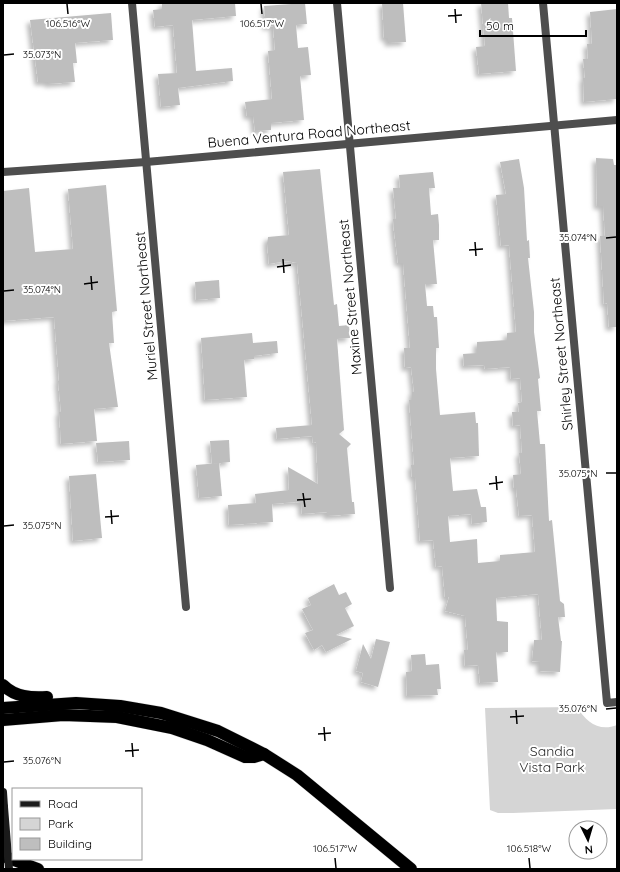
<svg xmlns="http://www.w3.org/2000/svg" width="620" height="872" font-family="Quicksand,sans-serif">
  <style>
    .green { fill: #d5d5d5 }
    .building { fill: #bebebe; filter: url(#shadow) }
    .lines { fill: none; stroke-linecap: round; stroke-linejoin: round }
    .motorway-casing { stroke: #dbdbdb; stroke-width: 13 }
    .minor { stroke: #4e4e4e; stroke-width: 8 }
    .secondary { stroke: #1b1b1b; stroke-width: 8 }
    .motorway { stroke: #000; stroke-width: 12 }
    .secondary-bridge { stroke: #1b1b1b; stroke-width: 8 }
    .ticks { fill: none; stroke: #000; stroke-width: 1.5 }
    .labels { text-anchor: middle; stroke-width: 4; stroke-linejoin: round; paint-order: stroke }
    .street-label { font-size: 14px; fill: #000; stroke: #fff }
    .park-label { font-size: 14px; fill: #2c2c2c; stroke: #fff }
    .ticks-label { font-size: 10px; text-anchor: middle; fill: #000; stroke: #fff; stroke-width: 4; stroke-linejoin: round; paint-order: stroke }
  </style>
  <defs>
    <filter id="shadow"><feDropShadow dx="-3.5" dy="3.5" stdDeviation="2" flood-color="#0004"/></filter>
  </defs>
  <rect width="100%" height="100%" fill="#fff"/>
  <path class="green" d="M577,707C586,722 599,732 617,725V809L513,813H498L490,810L485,708Z"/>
  <g class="building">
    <path d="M162,3H235L236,16L192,20L196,71L232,68L233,81L178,88L180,105L161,107L158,74L177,73L173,25L155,27L153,10L162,9Z"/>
    <path d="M305,3L307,24L296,25L298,48L308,47L311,75L300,76L304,120L271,123V130L255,131L253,116H247L245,102L272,99L268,51L275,50L273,26L266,27L264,6Z"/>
    <path d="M382,3H403L406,42L388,43V38H384Z"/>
    <path d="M481,3H508L509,18H512L516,71L479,74L476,47L485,46Z"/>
    <path d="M617,9V99L584,102L583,78H585L583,59H588L587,44H592L590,12Z"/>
    <path d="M111,13L113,40L75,43L77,63H73L75,82L48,84V82H38L30,20Z"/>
    <path d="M596,158L613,159L614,165H617V327H609L607,303L604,304L600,236H605L603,206H597Z"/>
    <path d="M519,159L524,188L527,241L529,240L530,258H528L534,312V332L540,378L538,379L541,411H537L540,444H545L549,521L552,520L560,601L564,604L565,617H558L561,641H562L560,672L540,671V662L532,661L534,640H542L538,594L496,598L497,621L508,622V652H496L498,682L480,683L478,665L465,666L464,650H468L465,616L445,611L449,597H445L442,566L436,567L433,540L420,541L415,477H412L411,465H414L409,400H412V392H414L411,367L405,368L404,348H410L403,263H398L394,231L393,219H396L393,188H400L399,175L433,172L435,188H429L431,215L438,214L439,225V240H433L437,284H425L427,306H433L434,317H437L439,348H436V369L440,415L475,412L476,423H478L479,456L450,458L452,481L453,491L477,489L481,507H486L487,522L472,524L471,514L448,516L450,542L477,539L478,563L500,561V555L535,552L532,515L519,516L516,488H514L513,475L521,474L519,453H522L520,425L513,426L512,412H519L518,403L522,402L520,378L511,379L510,367L485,369L484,365L464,366L463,354L477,353V342L507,340V333L516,332L509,245L501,246L496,195L506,194L500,162Z"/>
    <path d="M320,169L334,305L337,304L339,326L349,325L350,338L337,339L344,430L339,434L351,444L347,448L352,502H354L355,514L327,516V512L302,514L301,503L296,502L272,504L273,522L229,525L228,505L256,503L255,494L289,490L288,467L318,484L316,442L313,443L312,436L277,439L276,428L312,425L297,263L287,261L269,264L267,243L268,237L289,235L283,172Z"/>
    <path d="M106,185L117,311L112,312L114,343H109L118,407L94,409L97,441L61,444L59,412H61L58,381L59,380L54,317L3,321V191L29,188L35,252L73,249L68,189Z"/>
    <path d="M219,280L220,298L196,300L195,282Z"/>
    <path d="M252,333L253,343L277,341L278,353L254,356V359L244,360L247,397L205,400L201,338Z"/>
    <path d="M229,440L230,462L212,464L210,441Z"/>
    <path d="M129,441L130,460L98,462L96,443Z"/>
    <path d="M219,463L222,496L199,498L196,465Z"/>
    <path d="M96,474L102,538L73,541L69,476Z"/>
    <path d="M334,584L339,595L346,592L352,604L345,608L354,626L336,635L352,639L326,652L322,645L314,650L305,633L313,630L302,609L311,605L308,598Z"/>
    <path d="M376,639L390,642L378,687L361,682L363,673L356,671L363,644L371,659Z"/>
    <path d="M425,654L426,665L439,664L441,689H437L438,695L407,696L406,672L412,671L411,655Z"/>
  </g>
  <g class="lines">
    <g class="motorway-casing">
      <g id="motorway">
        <path d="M3,685C15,697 31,698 47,697"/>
        <path d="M3,708L76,703L120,706L161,713L218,731L264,754L297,775L411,869"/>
        <path d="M3,720L63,715L117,717L172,728L207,740L245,757H254L264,754"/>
        <path d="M3,856L38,869"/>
      </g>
    </g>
    <g class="minor">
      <path d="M132,3L186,607"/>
      <path d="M337,3L390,588"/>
      <path d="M543,3L607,703L617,702"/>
      <path d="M3,172L146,162L617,120"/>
    </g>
    <path class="secondary" d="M3,792L4,807"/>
    <use href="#motorway" class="motorway"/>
    <path class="secondary-bridge" d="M4,807L9,869"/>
  </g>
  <path class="ticks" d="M67,4L68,14M261,4L262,14M455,9L456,23M448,16L462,15M4,55L14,54M606,238L616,237M475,242L476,256M469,250L483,249M283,259L284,273M277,267L291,265M91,276L92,290M84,284L98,282M4,291L14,290M606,473H616M496,476L497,490M489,484L503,482M303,493L305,507M297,500L311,499M111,510L112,524M105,517L119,516M4,526L14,525M606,709L616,708M516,710L517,724M510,717L524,716M324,727L325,741M318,734L331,733M132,743L133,757M125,751L139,750M4,762L14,761M335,858L336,868M529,858L530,868"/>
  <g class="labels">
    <g class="street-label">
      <text transform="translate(309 134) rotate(-5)" y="5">Buena Ventura Road Northeast</text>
      <text transform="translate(350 297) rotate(-95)" y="5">Maxine Street Northeast</text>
      <text transform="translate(146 306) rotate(-95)" y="5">Muriel Street Northeast</text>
      <text transform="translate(561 354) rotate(-95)" y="5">Shirley Street Northeast</text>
    </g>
    <g class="park-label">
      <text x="552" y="756">Sandia<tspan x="552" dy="16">Vista Park</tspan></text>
    </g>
  </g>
  <g class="ticks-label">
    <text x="68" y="27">106.516°W</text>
    <text x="262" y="27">106.517°W</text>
    <text x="42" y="58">35.073°N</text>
    <text x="578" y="241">35.074°N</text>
    <text x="42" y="293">35.074°N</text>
    <text x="578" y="477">35.075°N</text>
    <text x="42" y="529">35.075°N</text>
    <text x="578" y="712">35.076°N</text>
    <text x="42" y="764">35.076°N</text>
    <text x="335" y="852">106.517°W</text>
    <text x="529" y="852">106.518°W</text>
  </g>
  <rect width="620" height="872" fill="none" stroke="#000000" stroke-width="8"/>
  <rect x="12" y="788" width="130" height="72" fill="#ffffff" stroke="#999999"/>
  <rect x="20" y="801" width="20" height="6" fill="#1b1b1b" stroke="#999999"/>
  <text x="48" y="808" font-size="12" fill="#000000">Road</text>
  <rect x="20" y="818" width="20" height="12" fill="#d5d5d5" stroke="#999999"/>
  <text x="48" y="828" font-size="12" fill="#000000">Park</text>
  <rect x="20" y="838" width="20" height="12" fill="#bebebe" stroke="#999999"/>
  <text x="48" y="848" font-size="12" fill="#000000">Building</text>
  <g transform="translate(588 840) rotate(175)"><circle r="19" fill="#ffffff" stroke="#999999"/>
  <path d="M0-3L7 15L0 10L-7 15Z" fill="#000000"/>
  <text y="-6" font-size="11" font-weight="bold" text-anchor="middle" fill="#000000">N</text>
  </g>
  <path d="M480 30v6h106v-6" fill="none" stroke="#000000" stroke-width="2"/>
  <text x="486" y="30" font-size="12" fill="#000000" stroke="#ffffff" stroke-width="3" paint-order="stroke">50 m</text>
</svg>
